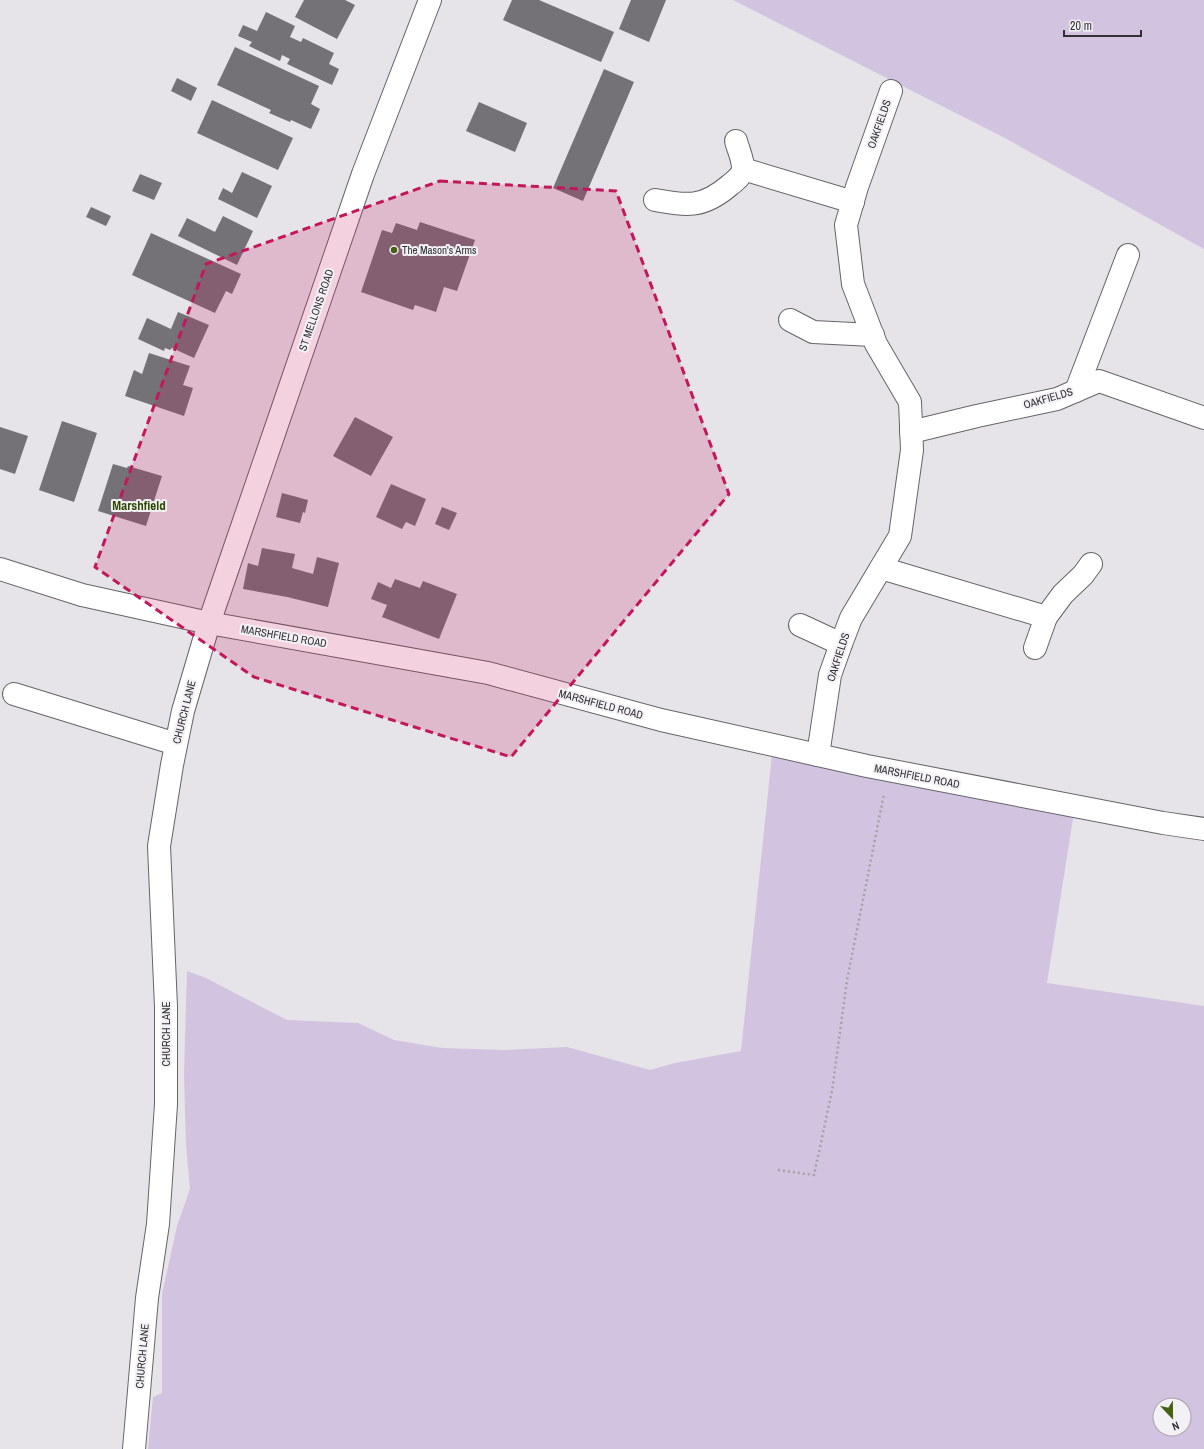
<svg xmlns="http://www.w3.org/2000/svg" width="1204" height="1449" font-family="'Archivo Narrow',sans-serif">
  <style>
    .green { fill: #d2c3e0; fill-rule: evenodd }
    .building { fill: #747177 }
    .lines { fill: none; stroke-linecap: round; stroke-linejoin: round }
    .minor-casing { stroke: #676469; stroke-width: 24 }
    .path { stroke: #a4a1a6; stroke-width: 2.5; stroke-dasharray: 2 3; stroke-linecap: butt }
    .minor { stroke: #fff; stroke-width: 22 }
    .marked { fill: #c2185b; fill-opacity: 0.2; stroke: #c2185b; stroke-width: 3; stroke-dasharray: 8 5; stroke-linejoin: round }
    .poi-dot { fill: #446114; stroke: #f3f0f6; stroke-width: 1.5 }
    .labels { text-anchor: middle; stroke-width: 4; stroke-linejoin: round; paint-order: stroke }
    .street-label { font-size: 11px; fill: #323033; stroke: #f3f0f6 }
    .poi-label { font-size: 11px; fill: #323033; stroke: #f3f0f6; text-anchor: start }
    .quarter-label { font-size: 13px; font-weight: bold; fill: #2f4900; stroke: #f3f0f6 }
  </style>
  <rect width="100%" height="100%" fill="#e6e3e9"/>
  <g class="green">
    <path d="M733,0H1204V249L1005,138Z"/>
    <path d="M773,745L1075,806L1047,983L1204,1006V1449H148L153,1397L162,1393V1294L177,1226L190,1189L186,1145L184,1074L187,971L206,978L287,1020L358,1023L394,1040L442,1048L504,1050L567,1047L650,1070L675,1063L741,1051ZM1160,1405H1184V1429H1160Z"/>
  </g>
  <g class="building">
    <path d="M304,0H345L355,5L337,39L295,17Z"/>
    <path d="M512,0H539L614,32L601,62L503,20Z"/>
    <path d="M631,0H666L649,42L619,29Z"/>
    <path d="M266,12L295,26L290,37L301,42L303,38L334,53L329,64L339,69L332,85L287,64L290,59L282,55L280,61L249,46L252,42L238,36L243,25L257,31Z"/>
    <path d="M235,47L319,86L311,104L320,109L311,129L291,120L290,122L269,113L271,110L217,85Z"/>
    <path d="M604,69L634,82L583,201L553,188Z"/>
    <path d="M177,78L197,88L191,101L171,91Z"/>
    <path d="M212,100L293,138L278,170L197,133Z"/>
    <path d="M479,102L527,123L515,152L466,131Z"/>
    <path d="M242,172L272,186L257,218L218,199L223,188L232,193Z"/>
    <path d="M140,174L162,183L154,200L132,191Z"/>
    <path d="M91,207L111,216L106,226L86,217Z"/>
    <path d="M223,216L253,231L237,265L178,236L187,218L215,232Z"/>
    <path d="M420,222L475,240L457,291L444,287L436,312L415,305L413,310L361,292L382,230L392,233L396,223L417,230Z"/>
    <path d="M151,233L241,274L232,294L226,291L215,313L132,275Z"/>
    <path d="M178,312L209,325L194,358L172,348L170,350L165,348L164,351L138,339L147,318L171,329Z"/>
    <path d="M149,353L190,366L183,385L193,388L184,416L125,396L134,370L142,374Z"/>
    <path d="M355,417L393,437L371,476L333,456Z"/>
    <path d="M62,421L97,433L74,502L39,490Z"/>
    <path d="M0,427L28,436L15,474L0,469Z"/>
    <path d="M113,464L127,468L128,466L162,476L146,526L98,511Z"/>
    <path d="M391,484L426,499L415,526L406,522L402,529L376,517Z"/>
    <path d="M282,493L308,500L305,513L303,512L300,523L276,517Z"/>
    <path d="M442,507L457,513L449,530L435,524Z"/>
    <path d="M262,548L295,554L292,568L313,574L317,557L339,563L328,607L287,597L243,589L248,563L258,566Z"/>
    <path d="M395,579L420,588L423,581L457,594L439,639L382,617L387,605L371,599L378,582L391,588Z"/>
  </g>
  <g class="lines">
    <g class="minor-casing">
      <g id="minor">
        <path d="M743,169L853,202"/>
        <path d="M655,200C688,206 703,208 730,185C735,181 743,175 743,168C743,159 738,149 736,141"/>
        <path d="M790,320L813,332L873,335"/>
        <path d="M1076,391L1128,255"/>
        <path d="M911,432L977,416L1057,399L1099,381L1204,418"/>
        <path d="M881,568L1046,617L1035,648"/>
        <path d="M0,569L82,595L209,623L488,673L661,720L867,766L1163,823L1204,829"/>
        <path d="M1046,617L1063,594L1083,575L1091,564"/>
        <path d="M800,625L841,644"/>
        <path d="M14,694L176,744"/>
        <path d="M818,755L830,675L841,644L851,618L900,536L912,450L910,402L876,344L853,284L846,225L857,187L891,91"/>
        <path d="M134,1449L147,1298L158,1224L166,1104V1007L159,846L172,765L183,711L209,623L363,174L430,0"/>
      </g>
    </g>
    <path class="path" d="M778,1170L814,1175L832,1091L847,980L884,794"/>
    <use href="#minor" class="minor"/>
  </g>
  <path class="marked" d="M440,181L616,191L729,494L511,757L254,677L95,567L206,264Z"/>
  <circle class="poi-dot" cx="394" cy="250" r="4"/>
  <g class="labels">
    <g class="street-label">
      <text transform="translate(879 124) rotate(-71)" y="4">OAKFIELDS</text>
      <text transform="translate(316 310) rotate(-71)" y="4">ST MELLONS ROAD</text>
      <text transform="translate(1048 398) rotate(-16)" y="4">OAKFIELDS</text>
      <text transform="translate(284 636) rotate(10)" y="4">MARSHFIELD ROAD</text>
      <text transform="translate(838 657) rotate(-72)" y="4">OAKFIELDS</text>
      <text transform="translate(601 704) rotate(15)" y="4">MARSHFIELD ROAD</text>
      <text transform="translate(184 712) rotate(-76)" y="4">CHURCH LANE</text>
      <text transform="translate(917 776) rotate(11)" y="4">MARSHFIELD ROAD</text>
      <text transform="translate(166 1034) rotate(-90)" y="4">CHURCH LANE</text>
      <text transform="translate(142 1356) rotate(-85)" y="4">CHURCH LANE</text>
    </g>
    <g class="poi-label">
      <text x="402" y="254">The Mason's Arms</text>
    </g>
    <g class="quarter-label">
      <text x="139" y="510">Marshfield</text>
    </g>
  </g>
  <g transform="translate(1172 1417) rotate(158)"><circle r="19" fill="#f3f0f6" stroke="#a6a3a8"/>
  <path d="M0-3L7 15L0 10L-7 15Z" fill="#446114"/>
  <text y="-6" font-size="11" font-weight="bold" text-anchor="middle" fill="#323033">N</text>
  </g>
  <path d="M1064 30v6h77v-6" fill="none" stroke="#323033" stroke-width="2"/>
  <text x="1070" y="30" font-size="12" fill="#323033" stroke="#f3f0f6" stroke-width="3" paint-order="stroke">20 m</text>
</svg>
